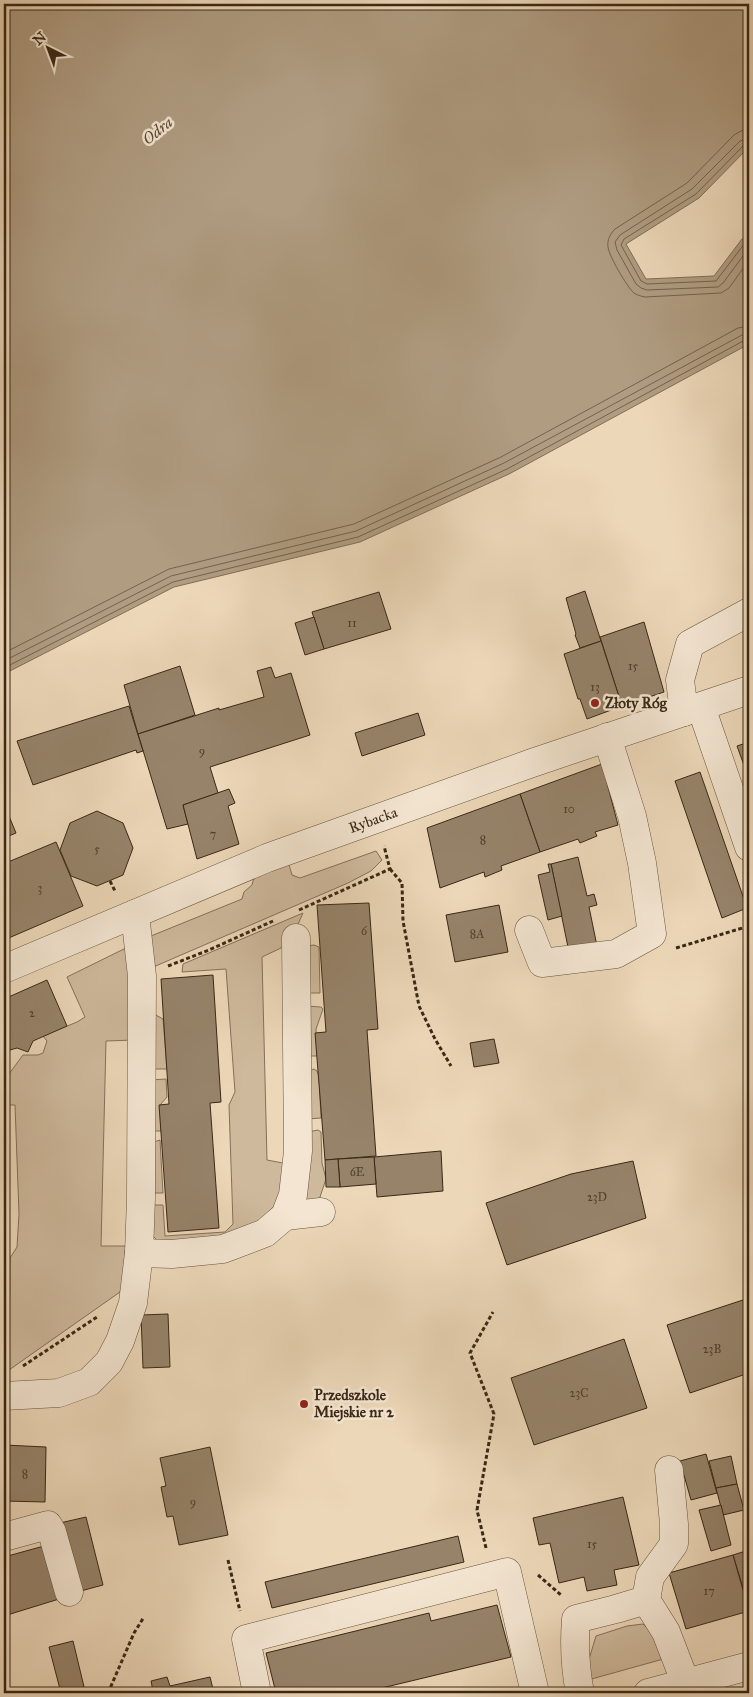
<svg xmlns="http://www.w3.org/2000/svg" width="753" height="1697" font-family="'IM FELL Great Primer',serif">
  <style>
    .green { fill: #ceb99c; stroke: #847059 }
    .water { fill: #af9c81; stroke: #806e56 }
    .lines { fill: none; stroke-linecap: round; stroke-linejoin: round }
    .shore { stroke: #74624c; stroke-width: 1 }
    .building { fill: #96836a; stroke: #392816 }
    .minor-casing { stroke: #66543e; stroke-width: 29 }
    .path { stroke: #392816; stroke-width: 3; stroke-dasharray: 4 2.5; stroke-linecap: butt }
    .minor { stroke: #f3e5d1; stroke-width: 28 }
    .poi-dot { fill: #8f2418; stroke: #f3e5d1; stroke-width: 2 }
    .labels { text-anchor: middle; stroke-width: 5; stroke-linejoin: round; paint-order: stroke }
    .number-label { font-size: 12px; fill: #503f2b }
    .poi-label { font-size: 15px; font-weight: bold; fill: #392816; stroke: #f3e5d1; text-anchor: start }
    .street-label { font-size: 15px; fill: #392816; stroke: #f3e5d1 }
    .water-label { font-size: 16px; font-style: italic; fill: #5c4b36; stroke: #f3e5d1 }
  </style>
  <rect width="100%" height="100%" fill="#ecd7b8"/>
  <filter id="stains"><feTurbulence type="fractalNoise" baseFrequency=".004" numOctaves="4"/><feColorMatrix values="0 0 0 0 .2 0 0 0 0 .09 0 0 0 0 .02 0 0 0 .5 -.17"/></filter>
  <radialGradient id="worn" r=".72"><stop offset=".6" stop-color="#630" stop-opacity="0"/><stop offset="1" stop-color="#630" stop-opacity=".3"/></radialGradient>
  <g class="green">
    <path d="M376,851L382,860L371,871L348,883L151,968V936L242,899L244,892L252,885L255,873L288,861L292,875L300,878Z"/>
    <path d="M303,913L295,931L281,948L262,957L267,1160L288,1164L280,1200L256,1225L235,1235L161,1244L153,1236L150,1205H163L165,1236L225,1232L233,1224L229,1105L235,1092L226,969L182,972L183,964Z"/>
    <path d="M134,944V1040L106,1041L101,1246H132L120,1292L9,1370L10,1258L17,1247L19,1214L15,1105H4V1077L6,1078L23,1055H38L43,1053L47,1041L43,1036L77,1022L85,1017L67,977Z"/>
    <path d="M314,945L319,947L320,993H306V946Z"/>
    <path d="M306,1006L321,1007L323,1009L316,1029L317,1056H306Z"/>
    <path d="M154,1014L163,1019L167,1069H150Z"/>
    <path d="M314,1069L317,1071L319,1076L321,1118L307,1119V1072Z"/>
    <path d="M166,1079L167,1097L160,1105L161,1131H149L150,1080Z"/>
    <path d="M318,1130L321,1132L322,1163L326,1179L318,1203L296,1205L303,1133Z"/>
    <path d="M160,1140L163,1193H149L154,1142Z"/>
    <path d="M643,1624L652,1633L667,1658L588,1680L587,1666L596,1636L627,1626Z"/>
  </g>
  <path class="water" d="M4,4H749V147L699,198L626,244L646,279L714,276L742,239L749,235V344L509,474L360,542L174,587L4,674Z"/>
  <g class="lines">
    <g class="shore">
      <path d="M749,130L741,131L734,135L687,183L615,229C610,234 607,240 608,247C609,256 627,287 634,293C637,295 640,296 645,297L721,293L729,288L749,260"/>
      <path d="M749,138L740,141L692,189L620,235L615,242L617,250L636,284L641,288L647,290L718,287L723,283L749,248"/>
      <path d="M749,144L744,145L696,194L624,239L621,245L641,281L647,284L716,281L745,243L749,241"/>
      <path d="M4,653L169,569L354,524L501,457L738,328L749,326"/>
      <path d="M4,661L171,576L356,531L504,463L742,335L749,334"/>
      <path d="M4,668L173,582L358,537L507,469L745,340H749"/>
    </g>
  </g>
  <g class="building">
    <path d="M585,591L601,641L580,648L575,635L576,634L566,598Z"/>
    <path d="M379,592L391,629L324,649L312,612Z"/>
    <path d="M314,617L324,649L305,655L295,623Z"/>
    <path d="M644,622L664,692L622,706L600,637Z"/>
    <path d="M601,641L622,706L587,719L580,699H578L564,654Z"/>
    <path d="M180,666L195,715L138,734L124,685Z"/>
    <path d="M271,667L275,678L291,673L310,735L210,767L218,793L183,805L188,824L167,829L138,734L219,708V710L264,697L257,671Z"/>
    <path d="M129,706L143,751L137,753L136,750L33,785L17,741Z"/>
    <path d="M418,713L425,735L362,756L355,733Z"/>
    <path d="M749,742V779L737,746Z"/>
    <path d="M602,764L618,825L595,832L597,836L580,843L578,839L540,852L520,794Z"/>
    <path d="M700,772L747,908L722,918L675,781Z"/>
    <path d="M229,789L235,803L228,806L239,844L197,859L183,805Z"/>
    <path d="M520,794L540,852L501,866L502,870L485,877L484,872L440,888L427,828Z"/>
    <path d="M4,804L16,833L4,838Z"/>
    <path d="M97,811L123,823L133,848L123,875L97,886L71,876L60,850L70,823Z"/>
    <path d="M56,842L83,906L4,940V870L10,867L8,862Z"/>
    <path d="M578,857L587,896L594,894L597,905L589,907L597,946L569,952L551,864Z"/>
    <path d="M548,864H551L562,916L548,920L538,875L550,872Z"/>
    <path d="M369,903L378,1029L367,1030L376,1156L325,1160L315,1033L326,1032L317,905Z"/>
    <path d="M499,905L508,952L455,962L446,915Z"/>
    <path d="M213,975L221,1102L210,1103L219,1228L168,1232L159,1105L169,1104L161,979Z"/>
    <path d="M47,980L67,1026L33,1041L28,1052L17,1048L10,1050L4,1061V999Z"/>
    <path d="M494,1039L499,1063L474,1067L470,1043Z"/>
    <path d="M441,1151L443,1191L377,1197L374,1157Z"/>
    <path d="M374,1157L376,1184L340,1187L338,1159Z"/>
    <path d="M338,1159L340,1187H326L325,1160Z"/>
    <path d="M633,1161L646,1218L507,1265L486,1203L571,1174Z"/>
    <path d="M749,1298V1373L690,1393L667,1325Z"/>
    <path d="M168,1314L170,1367L143,1368L141,1315Z"/>
    <path d="M624,1339L647,1408L534,1445L511,1378Z"/>
    <path d="M4,1445L46,1447L45,1502L4,1501Z"/>
    <path d="M210,1447L228,1535L179,1545L173,1516L167,1517L161,1487L166,1486L160,1458Z"/>
    <path d="M706,1454L717,1493L691,1500L680,1461Z"/>
    <path d="M731,1456L737,1484L716,1488L709,1461Z"/>
    <path d="M737,1484L744,1510L723,1515L716,1488Z"/>
    <path d="M623,1497L639,1565L614,1570L617,1585L587,1591L584,1577L559,1583L550,1543L539,1545L533,1518Z"/>
    <path d="M721,1505L731,1545L711,1551L699,1510Z"/>
    <path d="M86,1517L103,1585L77,1592L60,1523Z"/>
    <path d="M458,1536L464,1562L272,1608L265,1582Z"/>
    <path d="M44,1546L59,1599L4,1616V1557Z"/>
    <path d="M749,1550V1608L733,1555Z"/>
    <path d="M733,1555L749,1611L686,1629L669,1573Z"/>
    <path d="M497,1605L511,1657L361,1693H276L266,1653L429,1613L431,1621Z"/>
    <path d="M73,1641L85,1691L76,1693H61L49,1647Z"/>
    <path d="M167,1677L170,1686L210,1677L214,1693H142L153,1691L151,1681Z"/>
  </g>
  <g class="lines">
    <g class="minor-casing">
      <g id="minor">
        <path d="M701,707L749,847"/>
        <path d="M684,712L680,680L690,644L749,612"/>
        <path d="M529,930L542,963L616,954L652,934L642,863L632,816L607,737"/>
        <path d="M4,969L267,858L532,763L749,690"/>
        <path d="M285,1216L321,1212"/>
        <path d="M139,1253L172,1254L223,1249L265,1233L285,1216L293,1195L298,1151L296,938"/>
        <path d="M4,1396L59,1393L89,1382L109,1362L120,1341L133,1303L139,1253L141,1198L142,976L135,914"/>
        <path d="M4,1537L48,1525L52,1532L69,1592"/>
        <path d="M646,1600L666,1632L686,1684"/>
        <path d="M257,1693L246,1639L507,1572L535,1693"/>
        <path d="M580,1693C575,1668 574,1644 576,1619L616,1609L646,1600L650,1577L674,1544V1524L669,1470"/>
        <path d="M648,1693L749,1666"/>
      </g>
    </g>
    <g class="path">
      <path d="M390,869L402,883L403,921L419,1006L435,1039L451,1066"/>
      <path d="M110,881L115,891"/>
      <path d="M299,910L390,869L384,846"/>
      <path d="M676,948L749,926"/>
      <path d="M168,966L209,950L273,921"/>
      <path d="M23,1366L97,1317"/>
      <path d="M486,1548L477,1510L494,1414L470,1353L493,1312"/>
      <path d="M228,1560L240,1611"/>
      <path d="M538,1575L561,1595"/>
      <path d="M108,1693L134,1633L144,1617"/>
    </g>
    <use href="#minor" class="minor"/>
  </g>
  <g class="poi-dot">
    <circle cx="595" cy="703" r="5"/>
    <circle cx="304" cy="1404" r="5"/>
  </g>
  <g class="labels">
    <g class="number-label">
      <text x="352" y="627">11</text>
      <text x="633" y="670">15</text>
      <text x="595" y="691">13</text>
      <text x="202" y="755">9</text>
      <text x="569" y="813">10</text>
      <text x="213" y="838">7</text>
      <text x="483" y="844">8</text>
      <text x="97" y="853">5</text>
      <text x="40" y="892">3</text>
      <text x="364" y="935">6</text>
      <text x="477" y="938">8A</text>
      <text x="32" y="1017">2</text>
      <text x="357" y="1176">6E</text>
      <text x="597" y="1201">23D</text>
      <text x="712" y="1353">23B</text>
      <text x="579" y="1397">23C</text>
      <text x="25" y="1478">8</text>
      <text x="193" y="1506">9</text>
      <text x="592" y="1548">15</text>
      <text x="709" y="1595">17</text>
    </g>
    <g class="poi-label">
      <text x="605" y="708">Złoty Róg</text>
      <text x="314" y="1400">Przedszkole<tspan x="314" dy="17">Miejskie nr 2</tspan></text>
    </g>
    <g class="street-label">
      <text transform="translate(373 820) rotate(-20)" y="5">Rybacka</text>
    </g>
    <g class="water-label">
      <text transform="translate(157 130) rotate(-39)" y="6">Odra</text>
    </g>
  </g>
  <rect width="753" height="1697" fill="none" stroke="#ecd7b8" stroke-width="20"/>
  <rect x="5" y="5" width="743" height="1687" fill="none" stroke="#392816" stroke-width="2.5"/>
  <rect x="10" y="10" width="733" height="1677" fill="none" stroke="#392816"/>
  <g transform="translate(48 48) rotate(318)" stroke="#f3e5d1" stroke-width="4" paint-order="stroke">
  <path d="M0-4L9 19L0 12L-9 19Z" fill="#392816"/>
  <text y="-8" font-size="14" font-weight="bold" text-anchor="middle" fill="#392816">N</text>
  </g>
  <rect width="100%" height="100%" filter="url(#stains)"/>
  <rect width="100%" height="100%" fill="url(#worn)"/>
</svg>
